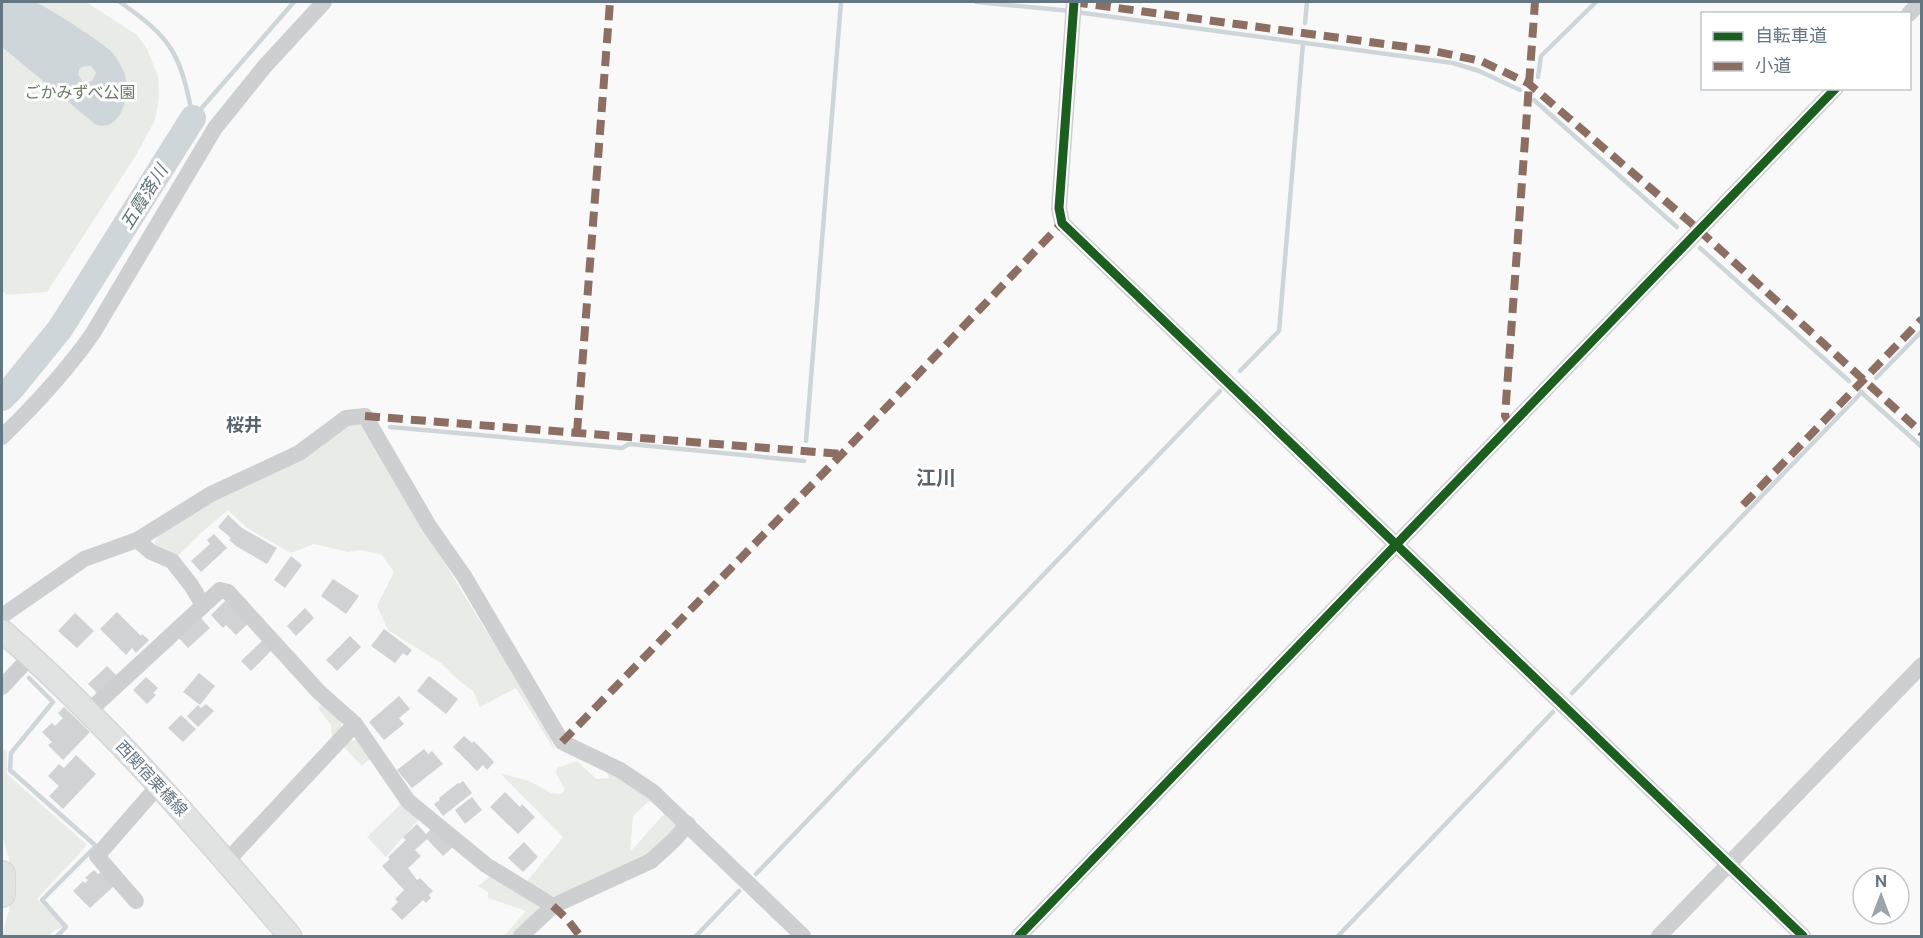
<svg xmlns="http://www.w3.org/2000/svg" width="1923" height="938" font-family="'Public Sans','Noto Sans JP',sans-serif">
  <style>
    .built { fill: #e8e9e9 }
    .green { fill: #e8ebe6; fill-rule: evenodd }
    .water { fill: #ced6d9; fill-rule: evenodd }
    .lines { fill: none; stroke-linecap: round; stroke-linejoin: round }
    .stream { stroke: #ced6d9; stroke-width: 4.5 }
    .river { stroke: #ced6d9; stroke-width: 26 }
    .building { fill: #d0d2d3 }
    .major-casing { stroke: #d5d6d7; stroke-width: 25 }
    .highway-casing { stroke: #d5d6d6; stroke-width: 28 }
    .minor { stroke: #cecfd0; stroke-width: 16 }
    .major { stroke: #e1e2e2; stroke-width: 22 }
    .highway { stroke: #e1e2e2; stroke-width: 26 }
    .quiet { stroke: #8d6e63; stroke-width: 8; stroke-dasharray: 15 8; stroke-linecap: butt }
    .cycleway-casing { stroke: #fff; stroke-width: 13 }
    .cycleway { stroke: #1b5e20; stroke-width: 9 }
    .labels { text-anchor: middle; stroke-width: 6; stroke-linejoin: round; paint-order: stroke }
    .park-label { font-size: 16px; fill: #687a64; stroke: #fff }
    .street-label { font-size: 16px; fill: #657683; stroke: #fff }
    .water-label { font-size: 18px; font-style: italic; fill: #60757c; stroke: #fff }
    .neighbourhood-label { font-size: 18px; font-weight: bold; fill: #57646e; stroke: #fff }
    .quarter-label { font-size: 20px; font-weight: bold; fill: #57646e; stroke: #fff }
  </style>
  <rect width="100%" height="100%" fill="#f9f9f9"/>
  <path class="built" d="M403,802L422,815L386,857L367,837Z"/>
  <g class="green">
    <path d="M2,2H86L137,35L147,49L158,76L159,98L155,120L136,155L47,292L7,295L2,291Z"/>
    <path d="M357,424L364,427C405,496 445,565 487,632C509,667 545,711 555,751L516,688L480,707L473,691L457,679L441,663L388,630L377,606L394,572L382,555L361,550L348,552L314,544L291,553L247,528L228,510L202,532L175,559L154,551L155,541L160,534L338,426Z"/>
    <path d="M323,701L341,721V728L332,742L331,725L318,708Z"/>
    <path d="M358,740L372,757L362,766L344,747L348,741Z"/>
    <path d="M2,747L7,752V774L87,845L37,899L64,927L55,930L48,936H2L11,902V866L2,835Z"/>
    <path d="M577,761L596,779L609,778L604,766L677,819L675,831L653,853L558,896H546L524,885L563,837L500,773L529,781L551,793L561,794L565,790L556,773L557,768ZM649,801L658,806L664,814L630,852L633,816Z"/>
    <path d="M493,874L540,908L514,936H504L526,911L488,898V892L478,886Z"/>
  </g>
  <path class="water" d="M2,2C12,1 24,0 34,2C42,3 106,45 112,52C117,58 121,66 124,72C132,92 121,135 95,124L2,47ZM85,66H91L96,73L93,80L87,83L82,81L78,74L80,68Z"/>
  <g class="lines">
    <g class="stream">
      <path d="M120,2C174,40 180,54 193,118"/>
      <path d="M976,2L1061,10L1453,63L1479,71L1520,90"/>
      <path d="M1305,23L1307,2"/>
      <path d="M1538,77L1541,56L1596,2"/>
      <path d="M1534,100L1677,227"/>
      <path d="M193,118L294,2"/>
      <path d="M1700,248L1849,381"/>
      <path d="M1240,371L1279,331L1303,43"/>
      <path d="M1876,378L1922,331"/>
      <path d="M1861,392L1922,447"/>
      <path d="M390,427L622,448L629,444L804,461"/>
      <path d="M806,441L841,2"/>
      <path d="M29,678L53,702L11,753L10,770L96,846L42,900L66,927L57,936"/>
      <path d="M1572,693L1862,392"/>
      <path d="M756,874L1220,391"/>
      <path d="M696,936L739,891"/>
      <path d="M1338,936L1553,712"/>
    </g>
    <path class="river" d="M2,398L12,388L60,329L193,118"/>
  </g>
  <g class="building">
    <path d="M228,515L242,528L277,548L267,564L236,546L229,540L231,538L218,527Z"/>
    <path d="M214,534L227,548L201,572L191,561L210,544L207,540Z"/>
    <path d="M291,556L302,565L285,588L274,580Z"/>
    <path d="M333,579L359,596L346,614L321,596Z"/>
    <path d="M225,601L249,623L236,635L226,625L223,628L211,615Z"/>
    <path d="M305,608L314,618L296,636L287,626Z"/>
    <path d="M117,612L141,636L142,634L149,640L136,653L132,648L126,655L100,629Z"/>
    <path d="M75,613L94,631L77,648L58,631Z"/>
    <path d="M201,618L210,628L188,648L179,638Z"/>
    <path d="M384,629L412,650L407,656L403,653L395,663L371,646Z"/>
    <path d="M350,636L361,647L337,671L326,660Z"/>
    <path d="M263,640L273,649L251,671L241,661Z"/>
    <path d="M107,666L118,677L99,695L88,684Z"/>
    <path d="M199,673L215,686L200,705L183,692Z"/>
    <path d="M429,676L458,699L446,714L417,691Z"/>
    <path d="M146,677L158,688L153,693L156,695L147,704L133,690Z"/>
    <path d="M399,696L410,709L399,718L404,724L384,740L369,722Z"/>
    <path d="M206,704L214,711L198,727L187,716L198,705L201,708Z"/>
    <path d="M64,707L90,732L63,760L48,745L52,742L42,732L52,723L55,726L63,718L58,713Z"/>
    <path d="M181,715L196,729L183,742L168,728Z"/>
    <path d="M464,736L472,743L474,741L494,762L487,770L483,765L477,771L453,747Z"/>
    <path d="M424,749L428,754L432,751L443,764L412,788L397,770Z"/>
    <path d="M76,755L96,774L63,809L49,796L59,786L48,776L59,764L64,768Z"/>
    <path d="M463,781L472,793L443,816L434,804L440,800L439,798L458,783L459,784Z"/>
    <path d="M505,792L520,807L522,804L535,817L518,834L490,807Z"/>
    <path d="M472,797L482,810L465,824L455,810Z"/>
    <path d="M417,824L426,834L434,826L454,846L443,856L427,839L415,850L421,856L408,868L417,880L420,878L433,891L429,895L431,898L426,903L423,900L402,920L391,909L398,902L395,899L404,890L382,866L390,859L388,857L406,840L403,837Z"/>
    <path d="M524,842L538,857L523,872L508,858Z"/>
    <path d="M94,870L98,874L101,872L114,886L90,908L73,891L83,881L85,883L88,880L85,878Z"/>
  </g>
  <g class="lines">
    <g class="major-casing">
      <path id="major" d="M2,631C108,723 199,829 290,936"/>
    </g>
    <g class="highway-casing">
      <path id="highway" d="M2,874V894"/>
    </g>
    <g class="minor">
      <path d="M1074,2L1059,208L1062,223L1803,936"/>
      <path d="M1909,14L1920,2"/>
      <path d="M2,437C35,405 66,372 93,333L215,128L265,66L324,2"/>
      <path d="M137,540L151,552L172,561L191,585L203,605"/>
      <path d="M2,616L84,559L137,540L211,494L299,453L346,418L365,416L429,526L464,576L562,742L620,770L653,792L803,936"/>
      <path d="M2,687L31,656"/>
      <path d="M89,711L220,590L228,592L319,692L355,724L408,801L486,865L553,906"/>
      <path d="M227,861L355,724"/>
      <path d="M136,901L97,856L159,785"/>
      <path d="M521,936L553,906L651,861L674,840L688,824"/>
      <path d="M1019,936L1836,88"/>
      <path d="M1659,936L1922,665"/>
    </g>
    <use href="#major" class="major"/>
    <use href="#highway" class="highway"/>
    <g class="quiet">
      <path d="M1073,2L1429,50L1481,61L1528,83L1691,223L1922,433"/>
      <path d="M365,416L842,454"/>
      <path d="M1511,426L1505,416L1535,2"/>
      <path d="M577,433L610,2"/>
      <path d="M1743,505L1922,319"/>
      <path d="M562,742L842,454L1062,223"/>
      <path d="M553,906L567,919L580,936"/>
    </g>
    <g class="cycleway-casing">
      <g id="cycleway">
        <path d="M1074,2L1059,208L1062,223L1803,936"/>
        <path d="M1019,936L1836,88"/>
      </g>
    </g>
    <use href="#cycleway" class="cycleway"/>
  </g>
  <g class="labels">
    <g class="park-label">
      <text x="80" y="98">ごかみずべ公園</text>
    </g>
    <g class="street-label">
      <text transform="translate(152 778) rotate(47)" y="6">西関宿栗橋線</text>
    </g>
    <g class="water-label">
      <text transform="translate(144 197) rotate(-58)" y="6">五霞落川</text>
    </g>
    <g class="neighbourhood-label">
      <text x="244" y="431">桜井</text>
    </g>
    <g class="quarter-label">
      <text x="936" y="485">江川</text>
    </g>
  </g>
  <rect width="1923" height="938" fill="none" stroke="#657683" stroke-width="6"/>
  <rect x="1701" y="12" width="210" height="78" fill="#ffffff" stroke="#c1c8cd" stroke-width="1.5"/>
  <rect x="1713" y="32" width="30" height="9" fill="#1b5e20" stroke="#c1c8cd" stroke-width="1.5"/>
  <text x="1755" y="42" font-size="18" fill="#657683">自転車道</text>
  <rect x="1713" y="62" width="30" height="9" fill="#8d6e63" stroke="#c1c8cd" stroke-width="1.5"/>
  <text x="1755" y="72" font-size="18" fill="#657683">小道</text>
  <g transform="translate(1881 896)"><circle r="28" fill="#ffffff" stroke="#c1c8cd" stroke-width="1.5"/>
  <path d="M0-4.5L10 22L0 15L-10 22Z" fill="#99a4ac"/>
  <text y="-9" font-size="16" font-weight="bold" text-anchor="middle" fill="#657683">N</text>
  </g>
</svg>
